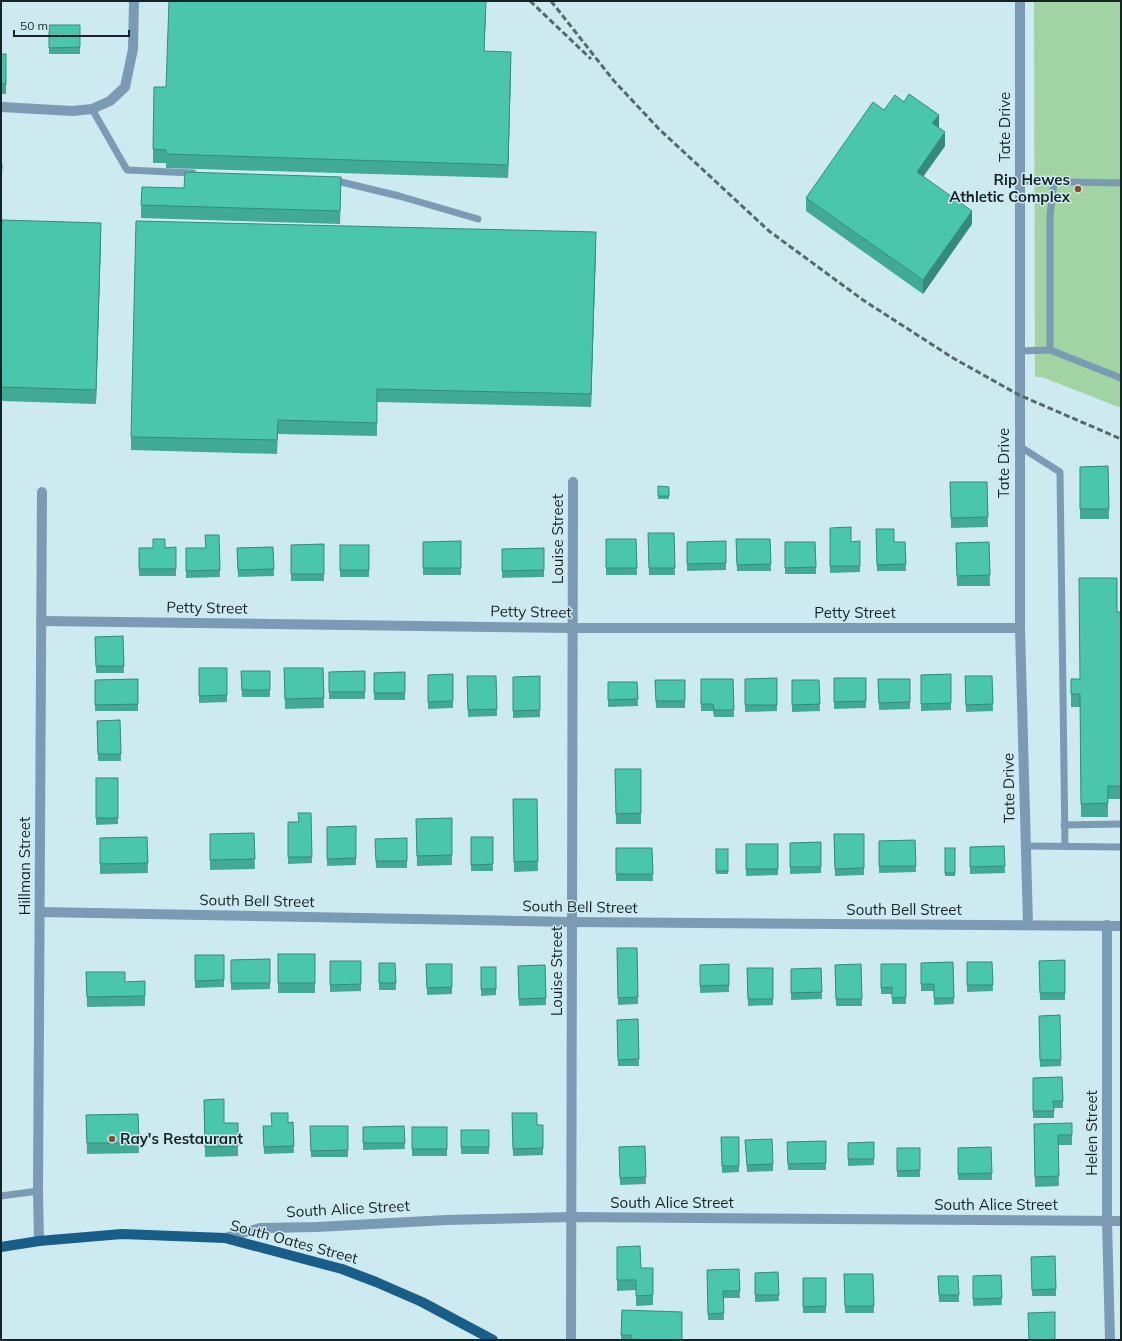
<svg xmlns="http://www.w3.org/2000/svg" width="1122" height="1341" font-family="Mulish,sans-serif">
  <style>
    .green { fill: #a1d4a2 }
    .lines { fill: none; stroke-linecap: round; stroke-linejoin: round }
    .service { stroke: #7b9bb4; stroke-width: 7 }
    .minor { stroke: #7b9bb4; stroke-width: 10 }
    .primary { stroke: #195d89; stroke-width: 10 }
    .rail { stroke: #58696c; stroke-width: 3; stroke-dasharray: 6 3; stroke-linecap: butt }
    .wall { fill: #40aa95 }
    .shaded-wall { fill: #348b79 }
    .building { fill: #4ac6ad; stroke: #348b79 }
    .poi-dot { fill: #904a23; stroke: #cdeaf0; stroke-width: 1.5 }
    .labels { text-anchor: middle; stroke-width: 3; stroke-linejoin: round; paint-order: stroke }
    .street-label { font-size: 15px; fill: #182325; stroke: #cdeaf0 }
    .poi-label { font-size: 15px; font-weight: bold; fill: #182325; stroke: #cdeaf0; text-anchor: end }
  </style>
  <rect width="100%" height="100%" fill="#cdeaf0"/>
  <path class="green" d="M1034,1H1121V408L1042,377H1035Z"/>
  <g class="lines">
    <g class="service">
      <path d="M92,109L127,170L193,173"/>
      <path d="M333,180L399,196L478,219"/>
      <path d="M1020,181L1121,183"/>
      <path d="M1054,182L1050,215V350L1121,378"/>
      <path d="M1019,351L1050,350"/>
      <path d="M1019,446L1060,472L1065,846"/>
      <path d="M1064,825L1121,824"/>
      <path d="M1026,846L1121,847"/>
      <path d="M1,1196L38,1191"/>
    </g>
    <g class="minor">
      <path d="M1020,1V628L1028,925"/>
      <path d="M1,107L73,111L92,109L110,101L125,87L133,49L134,1"/>
      <path d="M41,621L572,628H1020"/>
      <path d="M40,912L572,922L1121,926"/>
      <path d="M1107,925V1221L1110,1340"/>
      <path d="M225,1238L260,1228L317,1227L446,1220L572,1217L1121,1221"/>
      <path d="M39,1241L38,1191L42,492"/>
      <path d="M571,1340L573,482"/>
    </g>
    <path class="primary" d="M1,1247L39,1241L122,1234L225,1238L342,1269L376,1282L422,1302L493,1340"/>
    <g class="rail">
      <path d="M530,1L591,59"/>
      <path d="M551,1L614,81L659,129L769,231L863,300L953,358L1019,395L1121,439"/>
    </g>
  </g>
  <g class="wall">
    <path d="M486,15L484,51L511,65L508,178L166,168V163H153V149L166,87Z"/>
    <rect x="49" y="25" width="31" height="29"/>
    <rect x="1" y="54" width="5" height="40"/>
    <path d="M904,102L939,128L945,146L923,177L972,224L923,294L806,211V198L884,110Z"/>
    <path d="M184,188L341,190L340,224L141,218V205Z"/>
    <path d="M101,236L96,404L1,401V241Z"/>
    <path d="M596,246L591,407L377,402V436L278,434L277,454L131,450V437Z"/>
    <path d="M1108,466L1109,519H1080V467Z"/>
    <path d="M950,482H987L988,527L951,528Z"/>
    <path d="M658,486L669,487V499H658Z"/>
    <path d="M830,528L851,542L860,541V572L830,573Z"/>
    <path d="M876,529L894,542H905L906,571H877Z"/>
    <path d="M648,533H674L675,575H649Z"/>
    <path d="M219,535L220,577L186,578V548H206Z"/>
    <path d="M606,539H636L637,575H606Z"/>
    <path d="M736,539H770L771,571H737Z"/>
    <path d="M461,541V575H423V542Z"/>
    <path d="M726,541V570L687,571V542Z"/>
    <path d="M785,542H815L816,574H785Z"/>
    <path d="M989,542L990,586H957L956,543Z"/>
    <path d="M324,544V581H291V545Z"/>
    <rect x="340" y="545" width="29" height="32"/>
    <path d="M176,547V576H139V548Z"/>
    <path d="M273,547L274,576L238,577L237,548Z"/>
    <path d="M544,548V577L502,578V549Z"/>
    <path d="M1117,612H1121V799H1108V817H1081L1080,707H1071V679H1080Z"/>
    <path d="M123,636L124,673H96L95,637Z"/>
    <path d="M199,668H227V702L199,703Z"/>
    <path d="M284,668H323L324,708L285,709Z"/>
    <path d="M241,671H270V697H242Z"/>
    <path d="M365,671V699H329V672Z"/>
    <path d="M405,672V700H374V673Z"/>
    <path d="M453,674V708L428,709V675Z"/>
    <path d="M951,674V710L921,711V675Z"/>
    <path d="M467,676H496L497,716L468,717Z"/>
    <path d="M540,676V717L513,718V677Z"/>
    <path d="M965,676H992L993,711L966,712Z"/>
    <path d="M777,678V711L745,712V679Z"/>
    <path d="M834,678H866V708L834,709Z"/>
    <path d="M138,679V711H95V680Z"/>
    <path d="M701,679H733L734,717H714L713,711H701Z"/>
    <path d="M878,679H910V709L879,710Z"/>
    <path d="M655,680H685V708H656Z"/>
    <path d="M792,680H819L820,711L792,712Z"/>
    <path d="M608,682H637L638,706L608,707Z"/>
    <path d="M120,720L121,761H98L97,721Z"/>
    <path d="M615,769H641V824H616Z"/>
    <path d="M96,778H118V824L96,825Z"/>
    <path d="M513,799H537L538,871L514,872Z"/>
    <path d="M311,813L312,863L288,864V822H298Z"/>
    <path d="M452,818V865L417,866L416,819Z"/>
    <path d="M356,826V865L327,866V827Z"/>
    <path d="M254,833L255,869L210,870V834Z"/>
    <path d="M834,834H864V875L835,876Z"/>
    <path d="M147,837L148,873L100,874V838Z"/>
    <rect x="471" y="837" width="22" height="34"/>
    <path d="M407,838V868H376L375,839Z"/>
    <path d="M915,840L916,872L879,873V841Z"/>
    <path d="M821,842V873L790,874V843Z"/>
    <path d="M746,844H778V875L746,876Z"/>
    <path d="M1004,846L1005,873L970,874V847Z"/>
    <path d="M616,848H652L653,881H616Z"/>
    <rect x="945" y="848" width="10" height="28"/>
    <rect x="716" y="849" width="12" height="25"/>
    <path d="M617,948H637L638,1004L618,1005Z"/>
    <rect x="278" y="954" width="37" height="39"/>
    <path d="M195,955H224V987L195,988Z"/>
    <path d="M270,959V989L231,990V960Z"/>
    <path d="M1065,960V1000H1040L1039,961Z"/>
    <path d="M330,961H361V991L330,992Z"/>
    <path d="M953,962L954,1004L934,1005V991H921V963Z"/>
    <path d="M967,962H992L993,991L967,992Z"/>
    <path d="M379,963H395L396,990H379Z"/>
    <path d="M426,964H452V994L427,995Z"/>
    <path d="M729,964V992L700,993V965Z"/>
    <path d="M861,964L862,1006H836L835,965Z"/>
    <path d="M881,964H906V1004H892V994H881Z"/>
    <path d="M545,965L546,1005L519,1006L518,966Z"/>
    <path d="M481,967H496V995L481,996Z"/>
    <path d="M747,968H773V1005L748,1006Z"/>
    <path d="M821,968L822,999L791,1000V969Z"/>
    <path d="M86,972L125,982L145,981V1006L87,1007Z"/>
    <path d="M1060,1015L1061,1066L1040,1067L1039,1016Z"/>
    <path d="M638,1019L639,1066H618L617,1020Z"/>
    <path d="M1062,1077L1063,1108H1054V1118H1033V1078Z"/>
    <path d="M204,1100L224,1123H238V1156L205,1157Z"/>
    <path d="M512,1113L537,1125H543V1155L513,1156Z"/>
    <path d="M138,1114L139,1153L87,1154L86,1115Z"/>
    <path d="M293,1122L294,1153L264,1154L263,1126H271L288,1123Z"/>
    <path d="M1034,1124L1072,1135V1145H1058L1059,1186L1035,1187Z"/>
    <path d="M310,1126H348V1157H311Z"/>
    <path d="M404,1126L405,1149L363,1150V1127Z"/>
    <rect x="412" y="1127" width="35" height="29"/>
    <rect x="461" y="1130" width="28" height="24"/>
    <path d="M721,1137H739V1172L722,1173Z"/>
    <path d="M745,1140L773,1164V1171L747,1172Z"/>
    <path d="M826,1141V1170H788L787,1142Z"/>
    <path d="M874,1142V1165L848,1166V1143Z"/>
    <path d="M645,1146L646,1184L620,1185L619,1147Z"/>
    <path d="M991,1147L992,1180H958V1148Z"/>
    <rect x="897" y="1148" width="23" height="29"/>
    <path d="M617,1247L641,1268H653V1305L636,1306V1290L617,1291Z"/>
    <path d="M1055,1256L1056,1296H1032L1031,1257Z"/>
    <path d="M739,1269L740,1298H723L724,1320H708L707,1270Z"/>
    <path d="M778,1272L779,1301L755,1302V1273Z"/>
    <path d="M844,1274H873L874,1313H845Z"/>
    <path d="M1001,1275L1002,1305L973,1306V1276Z"/>
    <path d="M938,1276H958L959,1302H939Z"/>
    <rect x="803" y="1278" width="23" height="35"/>
    <path d="M622,1310L682,1340H621Z"/>
  </g>
  <g class="shaded-wall">
    <path d="M511,52V65L508,178V165Z"/>
    <path d="M939,115V128L932,123Z"/>
    <path d="M945,132V146L917,185V172Z"/>
    <path d="M972,211V224L923,294V280Z"/>
    <path d="M101,223V236L96,404V390Z"/>
    <path d="M596,232V246L591,407V394Z"/>
  </g>
  <g class="building">
    <path d="M169,1H486L484,51L511,52L508,165L166,154V150L153,149L154,87H166Z"/>
    <path d="M49,25H80V47L49,48Z"/>
    <rect x="1" y="54" width="5" height="30"/>
    <path d="M909,94L939,115L932,123L945,132L917,172L972,211L923,280L806,198L873,102L884,110L895,95L904,102Z"/>
    <path d="M1,164H2L1,187Z"/>
    <path d="M185,172L341,177L340,211L141,205L142,187L184,188Z"/>
    <path d="M2,220L101,223L96,390L1,387V241Z"/>
    <path d="M136,221L596,232L591,394L377,389V423L278,420L277,440L131,437Z"/>
    <path d="M1108,466L1109,509H1080V467Z"/>
    <path d="M950,482H987L988,517L951,518Z"/>
    <path d="M658,486L669,487V496H658Z"/>
    <path d="M851,527V542L860,541V566H830V528Z"/>
    <path d="M876,529H894V542H905L906,564L877,565Z"/>
    <path d="M648,533H674L675,568H649Z"/>
    <path d="M205,535H219L220,570L186,571V548H206Z"/>
    <path d="M153,539H165V548L176,547V569H139V548H153Z"/>
    <path d="M606,539H636L637,568H606Z"/>
    <path d="M736,539H770L771,564L737,565Z"/>
    <path d="M461,541V568H423V542Z"/>
    <path d="M726,541V563L687,564V542Z"/>
    <path d="M785,542H815L816,567L785,568Z"/>
    <path d="M989,542L990,575L957,576L956,543Z"/>
    <path d="M324,544V574H291V545Z"/>
    <rect x="340" y="545" width="29" height="25"/>
    <path d="M273,547L274,569L238,570L237,548Z"/>
    <path d="M544,548V570L502,571V549Z"/>
    <path d="M1079,578H1117V612H1121V786H1108V803L1081,804L1080,694H1071V679H1080Z"/>
    <path d="M123,636L124,666H96L95,637Z"/>
    <path d="M199,668H227V695L199,696Z"/>
    <path d="M284,668H323L324,698L285,699Z"/>
    <path d="M241,671H270V690H242Z"/>
    <path d="M365,671V692H329V672Z"/>
    <path d="M405,672V693H374V673Z"/>
    <path d="M453,674V701L428,702V675Z"/>
    <path d="M951,674V703L921,704V675Z"/>
    <path d="M467,676H496L497,709L468,710Z"/>
    <path d="M540,676V710L513,711V677Z"/>
    <path d="M965,676H992L993,704L966,705Z"/>
    <path d="M777,678V705H745V679Z"/>
    <path d="M834,678H866V701L834,702Z"/>
    <path d="M138,679V704L95,705V680Z"/>
    <path d="M701,679H733L734,710H714L713,704H701Z"/>
    <path d="M878,679H910V702L879,703Z"/>
    <path d="M655,680H685V701H656Z"/>
    <path d="M792,680H819L820,704L792,705Z"/>
    <path d="M608,682H637L638,699L608,700Z"/>
    <path d="M120,720L121,754H98L97,721Z"/>
    <path d="M615,769H641V813L616,814Z"/>
    <rect x="96" y="778" width="22" height="40"/>
    <path d="M513,799H537L538,861L514,862Z"/>
    <path d="M298,813H311L312,857H288V822H299Z"/>
    <path d="M452,818V855L417,856L416,819Z"/>
    <path d="M356,826V858L327,859V827Z"/>
    <path d="M254,833L255,859L210,860V834Z"/>
    <path d="M834,834H864V868L835,869Z"/>
    <path d="M147,837L148,863L100,864V838Z"/>
    <path d="M471,837H493V864L471,865Z"/>
    <path d="M407,838V861H376L375,839Z"/>
    <path d="M915,840L916,866H879V841Z"/>
    <path d="M821,842V867H790V843Z"/>
    <rect x="746" y="844" width="32" height="25"/>
    <path d="M1004,846L1005,866L970,867V847Z"/>
    <path d="M616,848H652L653,874H616Z"/>
    <rect x="945" y="848" width="10" height="25"/>
    <rect x="716" y="849" width="12" height="22"/>
    <path d="M617,948H637L638,997L618,998Z"/>
    <rect x="278" y="954" width="37" height="29"/>
    <path d="M195,955H224V980L195,981Z"/>
    <path d="M270,959V983H231V960Z"/>
    <path d="M1065,960V993H1040L1039,961Z"/>
    <path d="M330,961H361V984L330,985Z"/>
    <path d="M953,962L954,998H934V984H921V963Z"/>
    <path d="M967,962H992L993,985H967Z"/>
    <path d="M379,963H395L396,983H379Z"/>
    <path d="M426,964H452V987L427,988Z"/>
    <path d="M729,964V985L700,986V965Z"/>
    <path d="M861,964L862,999H836L835,965Z"/>
    <path d="M881,964H906V997L892,998V987L881,988Z"/>
    <path d="M545,965L546,998L519,999L518,966Z"/>
    <rect x="481" y="967" width="15" height="22"/>
    <path d="M747,968H773V999H748Z"/>
    <path d="M821,968L822,992L791,993V969Z"/>
    <path d="M86,972H125V982L145,981V996L87,997Z"/>
    <path d="M1060,1015L1061,1060H1040L1039,1016Z"/>
    <path d="M638,1019L639,1059L618,1060L617,1020Z"/>
    <path d="M1062,1077L1063,1101H1053L1054,1111H1033V1078Z"/>
    <path d="M224,1099V1123H238V1146L205,1147L204,1100Z"/>
    <path d="M271,1113H288V1123L293,1122L294,1146L264,1147L263,1126H272Z"/>
    <path d="M512,1113H537V1125H543V1148L513,1149Z"/>
    <path d="M138,1114L139,1143H87L86,1115Z"/>
    <path d="M1072,1123V1135H1058L1059,1176L1035,1177L1034,1124Z"/>
    <path d="M310,1126H348V1150L311,1151Z"/>
    <path d="M404,1126L405,1143H363V1127Z"/>
    <rect x="412" y="1127" width="35" height="22"/>
    <rect x="461" y="1130" width="28" height="17"/>
    <path d="M721,1137H739V1166H722Z"/>
    <path d="M772,1139L773,1164L747,1165L745,1140Z"/>
    <path d="M826,1141V1163L788,1164L787,1142Z"/>
    <path d="M874,1142V1159H848V1143Z"/>
    <path d="M645,1146L646,1177L620,1178L619,1147Z"/>
    <path d="M991,1147L992,1173L958,1174V1148Z"/>
    <path d="M897,1148H920V1170L897,1171Z"/>
    <path d="M640,1246L641,1268H653V1295L636,1296V1280H617V1247Z"/>
    <path d="M1055,1256L1056,1289L1032,1290L1031,1257Z"/>
    <path d="M739,1269L740,1291H723L724,1313L708,1314L707,1270Z"/>
    <path d="M778,1272L779,1295H755V1273Z"/>
    <path d="M844,1274H873L874,1306H845Z"/>
    <path d="M1001,1275L1002,1298L973,1299V1276Z"/>
    <path d="M938,1276H958L959,1295H939Z"/>
    <path d="M803,1278H826V1306L803,1307Z"/>
    <path d="M622,1310L682,1312V1340H631V1335H621Z"/>
    <path d="M1055,1312V1340H1029L1028,1313Z"/>
  </g>
  <g class="poi-dot">
    <circle cx="1078" cy="189" r="4"/>
    <circle cx="112" cy="1139" r="4"/>
  </g>
  <g class="labels">
    <g class="street-label">
      <text transform="translate(1005 127) rotate(-90)" y="5">Tate Drive</text>
      <text transform="translate(1004 463) rotate(-90)" y="5">Tate Drive</text>
      <text transform="translate(558 539) rotate(-90)" y="5">Louise Street</text>
      <text transform="translate(207 608) rotate(1)" y="5">Petty Street</text>
      <text transform="translate(531 612) rotate(1)" y="5">Petty Street</text>
      <text x="855" y="618">Petty Street</text>
      <text transform="translate(1009 788) rotate(-91)" y="5">Tate Drive</text>
      <text transform="translate(25 866) rotate(-90)" y="5">Hillman Street</text>
      <text transform="translate(257 901) rotate(1)" y="5">South Bell Street</text>
      <text transform="translate(580 907) rotate(1)" y="5">South Bell Street</text>
      <text x="904" y="915">South Bell Street</text>
      <text transform="translate(557 971) rotate(-90)" y="5">Louise Street</text>
      <text transform="translate(1092 1133) rotate(-90)" y="5">Helen Street</text>
      <text x="672" y="1208">South Alice Street</text>
      <text x="996" y="1210">South Alice Street</text>
      <text transform="translate(348 1209) rotate(-3)" y="5">South Alice Street</text>
      <text transform="translate(294 1242) rotate(15)" y="5">South Oates Street</text>
    </g>
    <g class="poi-label">
      <text x="1070" y="185">Rip Hewes<tspan x="1070" dy="17">Athletic Complex</tspan></text>
      <text x="120" y="1144" text-anchor="start">Ray's Restaurant</text>
    </g>
  </g>
  <rect width="1122" height="1341" fill="none" stroke="#182325" stroke-width="4"/>
  <path d="M14 30v6h115v-6" fill="none" stroke="#182325" stroke-width="2"/>
  <text x="20" y="30" font-size="12" fill="#182325" stroke="#cdeaf0" stroke-width="3" paint-order="stroke">50 m</text>
</svg>
